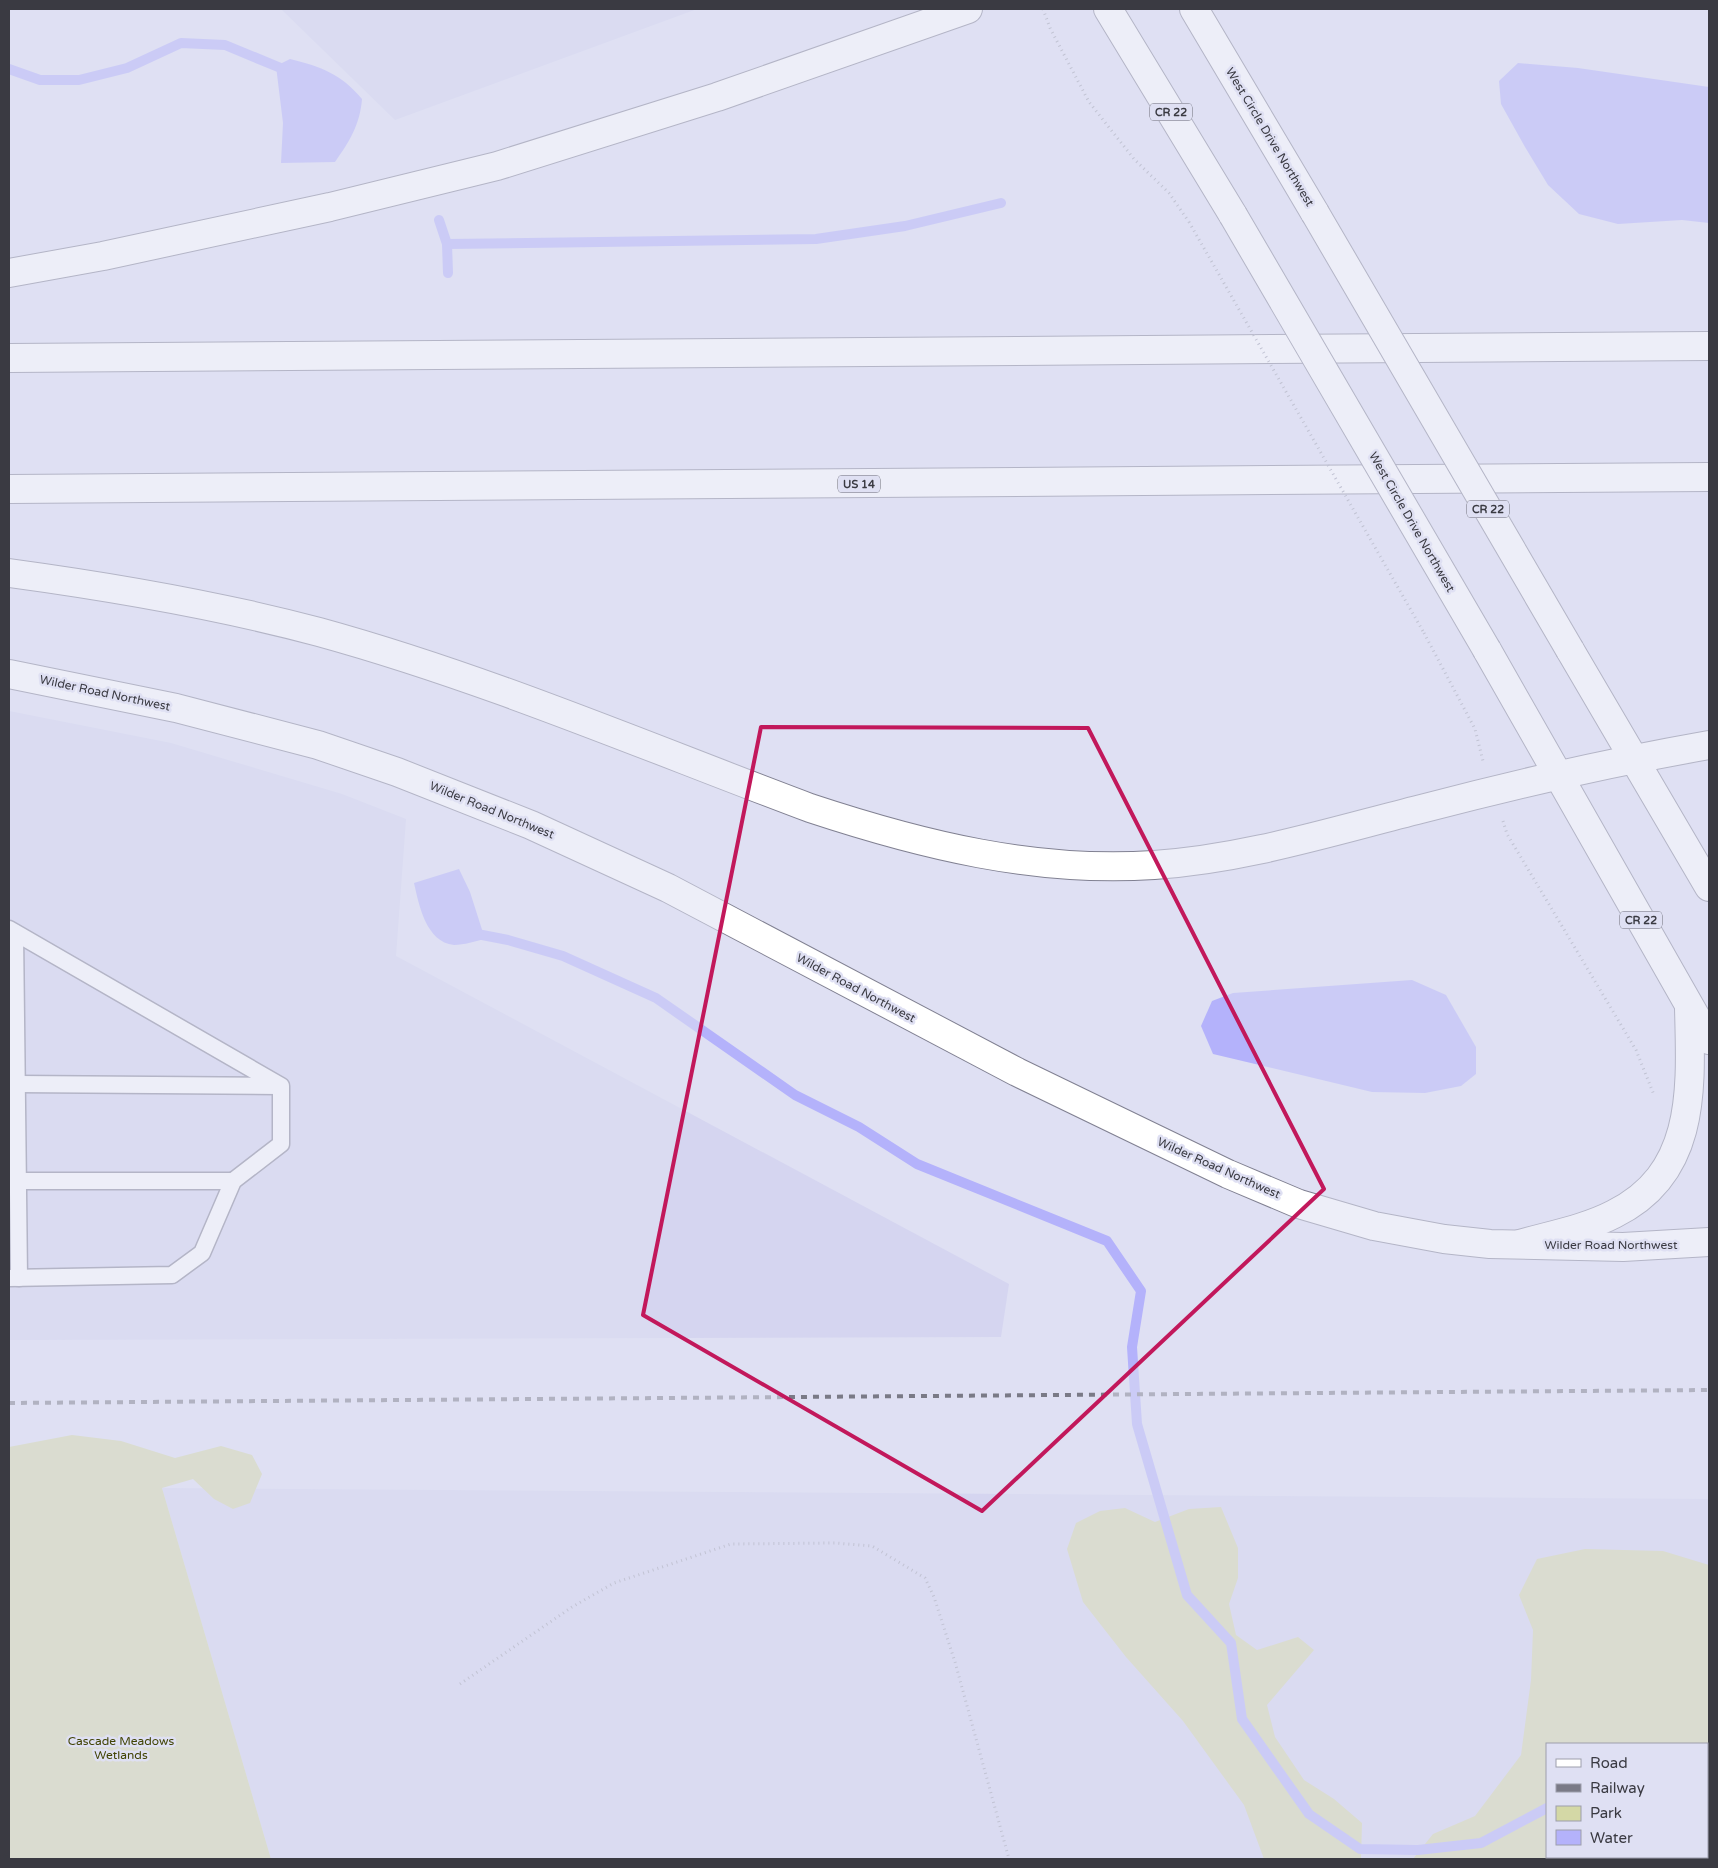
<svg xmlns="http://www.w3.org/2000/svg" width="1718" height="1868" font-family="'Varela Round',sans-serif">
  <style>
    .built { fill: #d5d5f0; fill-rule: evenodd }
    .green { fill: #d4d8a6; fill-rule: evenodd }
    .water { fill: #b4b2fb }
    .lines { fill: none; stroke-linecap: round; stroke-linejoin: round }
    .stream { stroke: #b4b2fb; stroke-width: 10 }
    .service-casing { stroke: #818192; stroke-width: 19 }
    .tertiary-casing { stroke: #818192; stroke-width: 30 }
    .primary-casing { stroke: #818192; stroke-width: 30 }
    .trunk-casing { stroke: #818192; stroke-width: 30 }
    .path { stroke: #9fa0ae; stroke-width: 3; stroke-dasharray: 1 4; stroke-linecap: butt }
    .service { stroke: #fff; stroke-width: 16 }
    .tertiary { stroke: #fff; stroke-width: 28 }
    .primary { stroke: #fff; stroke-width: 28 }
    .trunk { stroke: #fff; stroke-width: 28 }
    .rail { stroke: #7a7a86; stroke-width: 4; stroke-dasharray: 6 6; stroke-linecap: butt }
    .primary-bridge-casing { stroke: #818192; stroke-width: 30; stroke-linecap: butt }
    .path-bridge { stroke: #9fa0ae; stroke-width: 3; stroke-dasharray: 1 4; stroke-linecap: butt }
    .primary-bridge { stroke: #fff; stroke-width: 28 }
    .marked { fill: none; stroke: #c2185b; stroke-width: 4; stroke-linejoin: round }
    .labels { text-anchor: middle; stroke-width: 5; stroke-linejoin: round; paint-order: stroke }
    .shield { fill: #dfe0f3; stroke: #6c6c77; stroke-width: 1 }
    .shield-label { font-size: 11px; font-weight: bold; fill: #3a3a42 }
    .street-label { font-size: 12px; fill: #3a3a42; stroke: #dfe0f3 }
    .park-label { font-size: 12px; fill: #424405; stroke: #dfe0f3 }
  </style>
  <rect width="100%" height="100%" fill="#dfe0f3"/>
  <g class="built">
    <path d="M281,9H697L395,120Z"/>
    <path d="M9,711L171,743L342,794L406,819L396,956L1009,1284L1001,1337L9,1340Z"/>
    <path d="M162,1488L1709,1499V1859H271ZM1547,1744H1707V1857H1547Z"/>
  </g>
  <g class="green">
    <path d="M72,1435L121,1441L175,1458L221,1446L252,1455L262,1474L250,1503L233,1509L214,1499L193,1479L162,1488L271,1859H9V1447Z"/>
    <path d="M1221,1507L1238,1548V1578L1229,1604L1236,1635L1257,1650L1298,1637L1314,1650L1267,1705L1275,1737L1304,1780L1334,1799L1362,1823L1361,1859H1264L1244,1805L1183,1721L1126,1657L1083,1602L1067,1549L1076,1523L1100,1511L1125,1508L1155,1522L1189,1509Z"/>
    <path d="M1585,1549L1663,1551L1709,1565V1859H1413L1433,1834L1475,1816L1521,1755L1531,1680L1533,1630L1519,1595L1537,1559ZM1547,1744H1707V1857H1547Z"/>
  </g>
  <g class="water">
    <path d="M290,59C322,67 341,74 362,99C360,125 349,142 335,162L281,163L283,123L276,66Z"/>
    <path d="M1518,63L1578,68L1709,87V223L1682,220L1618,224L1579,214L1548,185L1525,147L1501,104L1499,81Z"/>
    <path d="M459,869L470,892L485,939C476,941 464,945 454,945C426,942 419,905 414,883Z"/>
    <path d="M1412,980L1446,995L1476,1047V1074L1461,1086L1425,1093L1372,1092L1213,1054L1201,1026L1212,1001L1233,993Z"/>
  </g>
  <g class="lines">
    <g class="stream">
      <path d="M9,69L40,80H79L127,68L181,43L225,45L288,71"/>
      <path d="M439,220L447,244L448,273"/>
      <path d="M447,244L816,239L905,226L1001,203"/>
      <path d="M472,933L508,940L563,956L656,998L795,1095L859,1127L917,1164L1107,1241L1141,1291L1132,1347L1137,1424L1187,1595L1231,1643L1242,1719L1309,1814L1360,1849L1418,1850L1481,1843L1547,1808"/>
      <path d="M1707,1754L1709,1753"/>
    </g>
    <g class="service-casing">
      <g id="service">
        <path d="M9,929L281,1086V1144L233,1181L202,1253L172,1275L9,1278"/>
        <path d="M9,933H15L19,1278"/>
        <path d="M17,1084L279,1086"/>
        <path d="M9,1181H233"/>
      </g>
    </g>
    <g class="tertiary-casing">
      <path id="tertiary" d="M9,674L176,708L318,745L397,772L531,825L668,888L1017,1072L1228,1174L1299,1204L1374,1226L1444,1239L1490,1244L1623,1247L1709,1242"/>
    </g>
    <g class="primary-casing">
      <g id="primary">
        <path d="M1108,9L1233,215"/>
        <path d="M1194,9L1315,213"/>
        <path d="M1487,650L1709,1040"/>
        <path d="M1570,650L1709,887"/>
        <path d="M1520,1244C1551,1235 1585,1229 1614,1214C1697,1173 1691,1088 1689,1008"/>
      </g>
    </g>
    <g class="trunk-casing">
      <g id="trunk">
        <path d="M9,273L103,256L330,207L497,166L717,97L968,9"/>
        <path d="M9,358L1709,346"/>
        <path d="M9,489L1709,477"/>
        <path d="M9,573C112,587 218,605 319,632C486,678 647,747 810,808C922,845 1035,873 1154,865C1245,859 1333,831 1421,809C1516,784 1612,762 1709,745"/>
      </g>
    </g>
    <g class="path">
      <path d="M1043,9L1050,28L1089,102L1134,159L1169,193L1189,222"/>
      <path d="M1424,633L1475,729L1483,761"/>
      <path d="M1503,821L1507,834L1636,1050L1654,1095"/>
      <path d="M460,1684L572,1607L614,1583L731,1544L835,1543L872,1546L925,1578L934,1597L955,1662L1009,1859"/>
    </g>
    <use href="#service" class="service"/>
    <use href="#tertiary" class="tertiary"/>
    <use href="#primary" class="primary"/>
    <use href="#trunk" class="trunk"/>
    <path class="rail" d="M9,1403L1709,1390"/>
    <g class="primary-bridge-casing">
      <g id="primary-bridge">
        <path d="M1315,213L1570,650"/>
        <path d="M1233,215L1487,650"/>
      </g>
    </g>
    <path class="path-bridge" d="M1189,222L1424,633"/>
    <use href="#primary-bridge" class="primary-bridge"/>
  </g>
  <path d="M0 0H1718V1868H0ZM761,727L1088,728L1324,1189L982,1511L643,1315Z" fill="#dfe0f3" fill-opacity=".55" fill-rule="evenodd"/>
  <path class="marked" d="M761,727L1088,728L1324,1189L982,1511L643,1315Z"/>
  <g class="labels">
    <g class="shield">
      <rect x="1150" y="103.5" width="42" height="17" rx="4"/>
      <rect x="838" y="475.5" width="42" height="17" rx="4"/>
      <rect x="1467" y="500.5" width="42" height="17" rx="4"/>
      <rect x="1620" y="911.5" width="42" height="17" rx="4"/>
    </g>
    <g class="shield-label">
      <text x="1171" y="116">CR 22</text>
      <text x="859" y="488">US 14</text>
      <text x="1488" y="513">CR 22</text>
      <text x="1641" y="924">CR 22</text>
    </g>
    <g class="street-label">
      <text transform="translate(1270 137) rotate(59)" y="4">West Circle Drive Northwest</text>
      <text transform="translate(1412 522) rotate(60)" y="4">West Circle Drive Northwest</text>
      <text transform="translate(105 693) rotate(12)" y="4">Wilder Road Northwest</text>
      <text transform="translate(492 810) rotate(22)" y="4">Wilder Road Northwest</text>
      <text transform="translate(856 988) rotate(28)" y="4">Wilder Road Northwest</text>
      <text transform="translate(1219 1168) rotate(24)" y="4">Wilder Road Northwest</text>
      <text x="1611" y="1249">Wilder Road Northwest</text>
    </g>
    <g class="park-label">
      <text x="121" y="1745">Cascade Meadows<tspan x="121" dy="14">Wetlands</tspan></text>
    </g>
  </g>
  <rect width="1718" height="1868" fill="none" stroke="#3a3a42" stroke-width="20"/>
  <rect x="1546" y="1743" width="162" height="115" fill="#dfe0f3" stroke="#9d9eac"/>
  <rect x="1556" y="1759" width="25" height="8" fill="#ffffff" stroke="#9d9eac"/>
  <text x="1590" y="1768" font-size="15" fill="#3a3a42">Road</text>
  <rect x="1556" y="1784" width="25" height="8" fill="#7a7a86" stroke="#9d9eac"/>
  <text x="1590" y="1793" font-size="15" fill="#3a3a42">Railway</text>
  <rect x="1556" y="1806" width="25" height="15" fill="#d4d8a6" stroke="#9d9eac"/>
  <text x="1590" y="1818" font-size="15" fill="#3a3a42">Park</text>
  <rect x="1556" y="1830" width="25" height="15" fill="#b4b2fb" stroke="#9d9eac"/>
  <text x="1590" y="1843" font-size="15" fill="#3a3a42">Water</text>
</svg>
